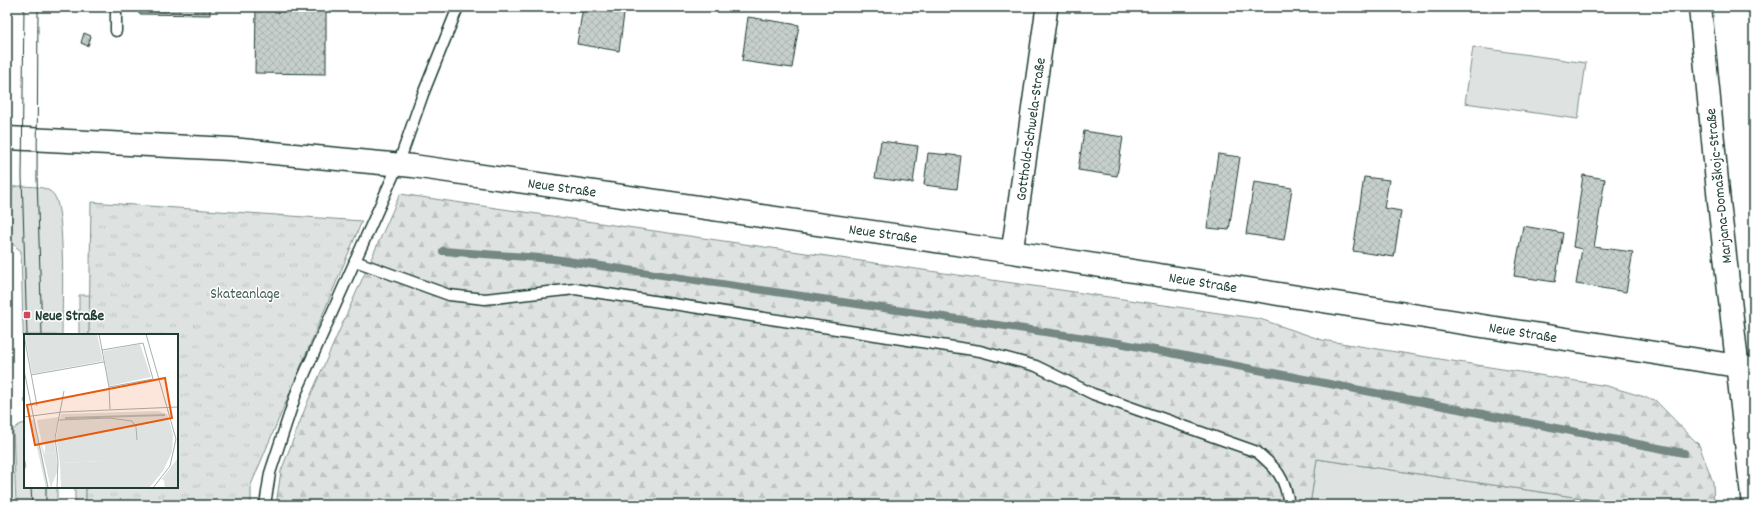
<svg xmlns="http://www.w3.org/2000/svg" width="1761" height="512" font-family="Dekko,sans-serif">
  <style>
    .green { fill: #dee3e2; stroke: #7e908b }
    .forest { fill: url(#forest-firs); stroke: #7e908b }
    .park { fill: url(#park-tufts); stroke: #7e908b }
    .lines { fill: none; stroke-linecap: round; stroke-linejoin: round }
    .stream { stroke: #758883; stroke-width: 8 }
    .building { fill: url(#building-cross-hatch); stroke: #1f3d34 }
    .service-casing { stroke: #1f3d34; stroke-width: 13 }
    .minor-casing { stroke: #1f3d34; stroke-width: 24 }
    .tertiary-casing { stroke: #1f3d34; stroke-width: 25 }
    .service { stroke: #fff; stroke-width: 10 }
    .minor { stroke: #fff; stroke-width: 21 }
    .tertiary { stroke: #fff; stroke-width: 22 }
    .tram { stroke: #1f3d34; stroke-width: 1 }
    .poi-dot { fill: #d1495b; stroke: #fff; stroke-width: 1.5 }
    .labels { text-anchor: middle; stroke-width: 3; stroke-linejoin: round; paint-order: stroke }
    .street-label { font-size: 15px; fill: #1f3d34; stroke: #fff }
    .park-label { font-size: 15px; fill: #455e57; stroke: #fff }
    .poi-label { font-size: 15px; font-weight: bold; fill: #1f3d34; stroke: #fff; text-anchor: start }
    .inset-river { fill: none; stroke: #afbab7; stroke-width: 2 }
    .inset-road { fill: none; stroke: #a5b1ae; stroke-width: 1 }
    .view { fill: #e8590c; fill-opacity: 0.15; stroke: #e8590c; stroke-width: 2 }
    .inset-edge { fill: none; stroke: #1f3d34; stroke-width: 2 }
  </style>
  <defs>
    <pattern id="forest-firs" width="22" height="20" patternUnits="userSpaceOnUse"><rect width="22" height="20" fill="#dee3e2"/><path d="M5 1l3.5 6h-7zM16 11l3.5 6h-7z" fill="#bec4c2"/></pattern>
    <pattern id="park-tufts" width="24" height="20" patternUnits="userSpaceOnUse"><rect width="24" height="20" fill="#dee3e2"/><path d="M3 7l-1-3M5 7V3M7 7l1-3M15 17l-1-3M17 17v-4M19 17l1-3" fill="none" stroke="#bec4c2"/></pattern>
    <pattern id="building-cross-hatch" width="8" height="8" patternUnits="userSpaceOnUse"><rect width="8" height="8" fill="#c7cfcc"/><path d="M0 0l8 8M0 8l8-8" fill="none" stroke="#aab3b0"/></pattern>
  </defs>
  <rect width="100%" height="100%" fill="#fff"/>
  <filter id="ink" filterUnits="userSpaceOnUse"><feTurbulence type="fractalNoise" baseFrequency=".025" numOctaves="2"/><feDisplacementMap in="SourceGraphic" scale="8" xChannelSelector="R" yChannelSelector="G"/><feConvolveMatrix kernelMatrix="1 2 1 2 8 2 1 2 1" color-interpolation-filters="sRGB"/></filter>
  <g filter="url(#ink)">
    <g class="green">
      <path d="M1473,47L1586,63L1578,119L1465,103Z"/>
      <path d="M20,186C30,187 47,185 54,195C66,211 62,310 62,335H25V403L21,251L9,241L8,210L13,187Z"/>
      <path d="M79,295H90L89,335H79Z"/>
      <path d="M25,423V487H57V505H16L13,430L19,425Z"/>
      <path d="M1317,459L1628,505H1310Z"/>
      <rect x="75" y="487" width="11" height="18"/>
    </g>
    <path class="forest" d="M400,194L1260,319L1322,340L1607,386L1655,400L1699,445L1713,482L1714,505H1628L1317,459L1310,505H276L281,471L308,401Z"/>
    <path class="park" d="M91,202L362,221L251,485V505H86V487H177V335H89Z"/>
    <g class="lines">
      <path class="stream" d="M443,251L554,259L1119,343L1684,453"/>
    </g>
    <g class="building">
      <path d="M139,7H210V15L139,14Z"/>
      <path d="M256,7H326V74L255,73Z"/>
      <path d="M583,7H625L619,51L577,44Z"/>
      <path d="M748,17L799,25L792,68L742,61Z"/>
      <path d="M84,33L91,36L88,46L81,43Z"/>
      <path d="M1084,131L1123,137L1117,176L1078,170Z"/>
      <path d="M881,141L918,146L913,183L875,178Z"/>
      <path d="M928,153L961,156L957,189L924,185Z"/>
      <path d="M1218,154L1240,157L1229,230L1207,228Z"/>
      <path d="M1583,175L1605,179L1594,247L1633,252L1626,292L1576,284L1582,249L1573,247Z"/>
      <path d="M1364,177L1389,180L1384,208L1401,211L1394,257L1353,251Z"/>
      <path d="M1254,182L1292,188L1284,240L1246,234Z"/>
      <path d="M1523,226L1563,233L1555,282L1514,276Z"/>
    </g>
    <g class="lines">
      <g class="service-casing">
        <g id="service">
          <path d="M116,31V7"/>
          <path d="M355,261L449,295L485,299L575,289L980,351L1036,366L1093,394L1257,452C1277,469 1285,477 1289,505"/>
          <path d="M265,505L270,473L297,391L398,165L423,94L458,7"/>
        </g>
      </g>
      <g class="minor-casing">
        <g id="minor">
          <path d="M1012,252L1047,7"/>
          <path d="M1737,366L1754,368"/>
        </g>
      </g>
      <g class="tertiary-casing">
        <g id="tertiary">
          <path d="M1700,7L1719,202L1753,505"/>
          <path d="M7,138L231,149L413,166L1012,252L1737,366"/>
        </g>
      </g>
      <use href="#service" class="service"/>
      <use href="#minor" class="minor"/>
      <use href="#tertiary" class="tertiary"/>
      <g class="tram">
        <path d="M24,7L22,176L27,335"/>
        <path d="M38,7L37,177L42,335"/>
        <path d="M31,487L32,505"/>
        <path d="M46,487V505"/>
      </g>
    </g>
  </g>
  <rect class="poi-dot" x="23" y="311" width="8" height="8" rx="2"/>
  <g class="labels">
    <g class="street-label">
      <text transform="translate(1030 129) rotate(-82)" y="5">Gotthold-Schwela-Straße</text>
      <text transform="translate(1718 186) rotate(-96)" y="5">Marjana-Domaškojc-Straße</text>
      <text transform="translate(562 187) rotate(8)" y="5">Neue Straße</text>
      <text transform="translate(883 233) rotate(8)" y="5">Neue Straße</text>
      <text transform="translate(1203 282) rotate(9)" y="5">Neue Straße</text>
      <text transform="translate(1523 332) rotate(9)" y="5">Neue Straße</text>
    </g>
    <g class="park-label">
      <text x="245" y="298">Skateanlage</text>
    </g>
    <g class="poi-label">
      <text x="35" y="320">Neue Straße</text>
    </g>
  </g>
  <g transform="translate(24 334)">
    <rect width="154" height="154" fill="#fff"/>
    <path d="M1,0H73L79,27L8,40ZM116,10L127,43L85,52L79,17ZM10,85L11,88L25,154H22L7,87ZM145,86L149,101L148,118L139,137L125,154H37L36,129L78,127V113L113,87ZM15,104L21,120L32,118L34,136L27,153L30,154H27ZM154,131V154H141L140,147Z" fill="#dee3e2"/>
    <path d="M134,77L143,80L145,86L113,87L114,112L78,113V127L36,129L32,104L37,80ZM154,124V131L140,147L138,145ZM25,129L33,130L34,136L28,141L27,154L22,132Z" fill="#dee3e2"/>
    <path d="M35,83L30,105L32,118L21,120V111L18,110L13,86Z" fill="#dee3e2"/>
    <path class="inset-river" d="M41,84L141,81"/>
    <path class="inset-road" d="M75,0L85,53L86,75M122,0L152,105L146,132L129,154M0,1L13,72M78,16L119,9L129,45L85,53M0,36L24,154M7,41L80,28M0,83L38,78L154,73M35,86L85,84L108,87L112,93L113,106M0,124L2,132L0,136M33,154L34,127L31,104L40,57"/>
    <path class="view" d="M141,44L148,84L11,111L3,71Z"/>
    <rect width="154" height="154" class="inset-edge"/>
  </g>
  <rect width="1761" height="512" fill="none" stroke="#fff" stroke-width="24"/>
  <rect x="12" y="12" width="1737" height="488" fill="none" stroke="#1f3d34" stroke-width="1.5" filter="url(#ink)"/>
</svg>
